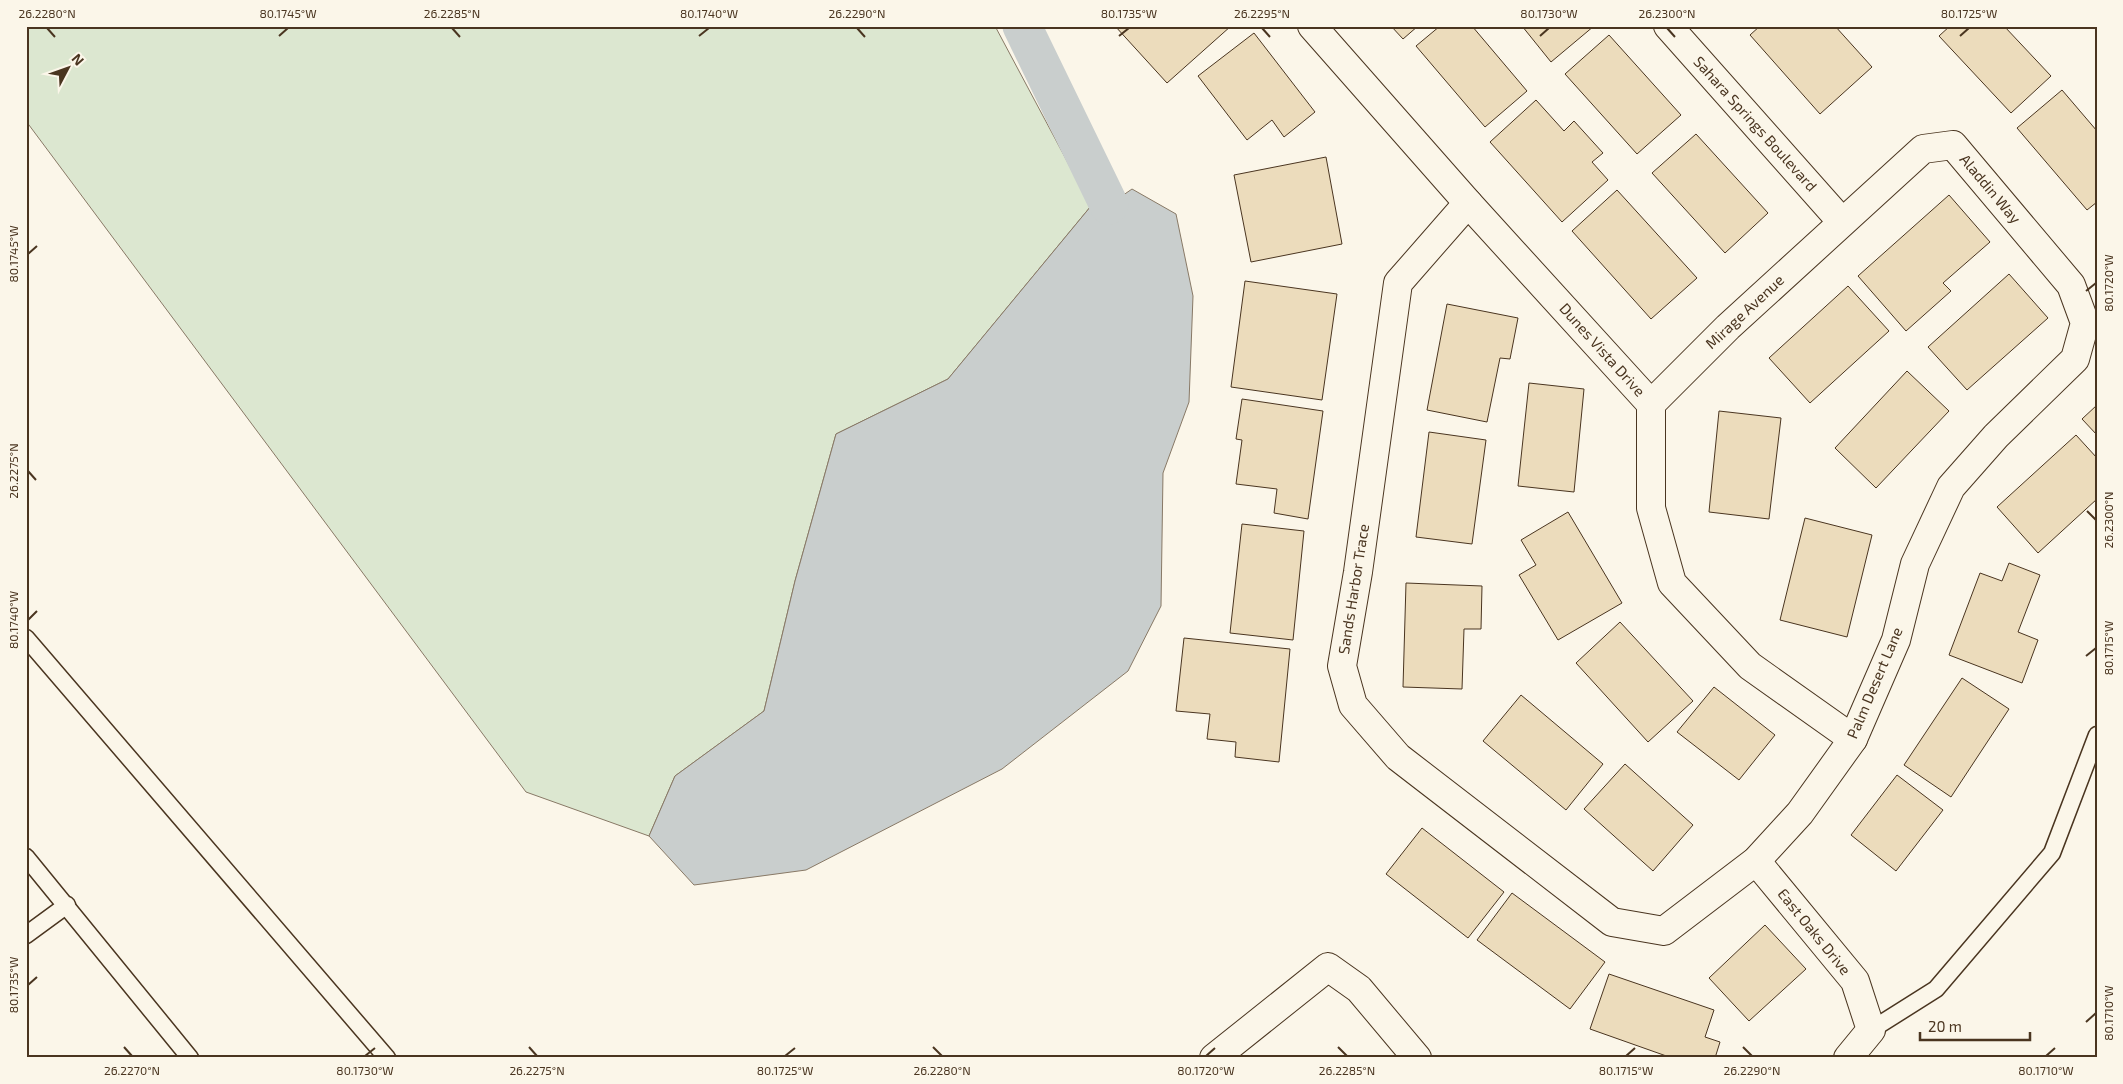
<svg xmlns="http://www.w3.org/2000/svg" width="2123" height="1084" font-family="'Exo 2',sans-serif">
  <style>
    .green { fill: #dce7d0; stroke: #887966 }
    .water { fill: #c9cecd; stroke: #887966 }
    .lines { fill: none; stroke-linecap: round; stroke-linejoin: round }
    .canal { stroke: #c9cecd; stroke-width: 39 }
    .building { fill: #ecdcbc; stroke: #4a3520 }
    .lane-casing { stroke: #4a3520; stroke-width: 19 }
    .street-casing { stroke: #4a3520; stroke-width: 30 }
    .lane { stroke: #fbf6e9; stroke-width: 16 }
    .street { stroke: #fbf6e9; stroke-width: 28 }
    .ticks { fill: none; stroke: #4a3520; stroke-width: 2 }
    .labels { text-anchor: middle; stroke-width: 4; stroke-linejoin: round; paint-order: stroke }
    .street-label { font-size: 15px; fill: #4a3520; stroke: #fbf6e9 }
    .neatline { fill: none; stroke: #4a3520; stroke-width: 2 }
    .ticks-label { font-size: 12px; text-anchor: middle; fill: #4a3520 }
  </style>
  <rect width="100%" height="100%" fill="#fbf6e9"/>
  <path class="green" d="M26,26H995L1091,206L948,379L836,434L795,581L764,711L675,776L649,836L526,792L26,121Z"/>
  <path class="water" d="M1132,189L1176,214L1193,296L1189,402L1163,473L1161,606L1128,671L1002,769L806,870L694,885L649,836L675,776L764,711L795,581L836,434L948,379L1091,206L1109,205Z"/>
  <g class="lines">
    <path class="canal" d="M1022,26L1109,205"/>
  </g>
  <g class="building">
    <path d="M1115,26H1231L1167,83Z"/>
    <path d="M1391,26H1418L1403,39Z"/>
    <path d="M1440,26H1472L1527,91L1485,127L1416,46Z"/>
    <path d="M1522,26H1594L1551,62Z"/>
    <path d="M1760,26H1835L1872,67L1820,114L1750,35Z"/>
    <path d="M1950,26H2004L2051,76L2011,113L1939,36Z"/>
    <path d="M1254,33L1315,112L1284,137L1272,120L1247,140L1198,76Z"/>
    <path d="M1609,35L1681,115L1637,154L1565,74Z"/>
    <path d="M2062,90L2097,131V202L2087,210L2017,128Z"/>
    <path d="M1536,100L1564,131L1574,121L1603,153L1592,162L1608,180L1562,222L1490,142Z"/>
    <path d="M1696,134L1768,213L1725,253L1652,173Z"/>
    <path d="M1326,157L1342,244L1251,262L1234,175Z"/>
    <path d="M1617,190L1697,278L1651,319L1572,231Z"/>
    <path d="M1949,195L1990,242L1943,283L1951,291L1906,331L1858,276Z"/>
    <path d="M2009,274L2048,318L1967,390L1928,347Z"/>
    <path d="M1245,281L1337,294L1322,400L1231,387Z"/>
    <path d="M1848,286L1889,331L1810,403L1769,358Z"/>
    <path d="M1447,304L1518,318L1510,359L1500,358L1487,422L1427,410Z"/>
    <path d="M1907,371L1949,411L1876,488L1835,448Z"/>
    <path d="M1529,383L1584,389L1574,492L1518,486Z"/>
    <path d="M1242,399L1323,411L1308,519L1274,513L1277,489L1236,484L1242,440L1236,439Z"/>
    <path d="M2097,405V435L2082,419Z"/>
    <path d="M1719,411L1781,418L1769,519L1709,512Z"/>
    <path d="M1429,432L1486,440L1472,544L1416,537Z"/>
    <path d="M2076,435L2097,458V499L2038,553L1997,507Z"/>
    <path d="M1568,512L1622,603L1558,640L1519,575L1536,565L1521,540Z"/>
    <path d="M1805,518L1872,535L1847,637L1780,620Z"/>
    <path d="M1242,524L1304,531L1293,640L1230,633Z"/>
    <path d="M2009,563L2040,575L2018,632L2038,640L2022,683L1949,655L1980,573L2002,581Z"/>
    <path d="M1406,583L1482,586L1481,629H1464L1462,689L1403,687Z"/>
    <path d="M1620,622L1693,701L1648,742L1576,663Z"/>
    <path d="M1184,638L1290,649L1279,762L1235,757L1236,742L1207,739L1210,714L1176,711Z"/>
    <path d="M1962,678L2009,709L1951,797L1904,765Z"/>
    <path d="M1714,687L1775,735L1739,780L1677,732Z"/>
    <path d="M1521,695L1603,764L1566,810L1483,741Z"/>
    <path d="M1625,764L1693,825L1653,871L1584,809Z"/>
    <path d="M1897,775L1943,810L1896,871L1851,835Z"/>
    <path d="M1422,828L1504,892L1468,938L1386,874Z"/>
    <path d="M1512,893L1605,962L1570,1009L1477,940Z"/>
    <path d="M1765,925L1806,969L1749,1021L1709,978Z"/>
    <path d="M1609,974L1714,1010L1705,1037L1720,1042L1715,1058H1672L1590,1029Z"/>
  </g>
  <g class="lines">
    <g class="lane-casing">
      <g id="lane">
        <path d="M26,638L387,1058"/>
        <path d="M26,857L190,1058"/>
        <path d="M26,935L67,905"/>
        <path d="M1871,1030L1936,989L2052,853L2097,735"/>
      </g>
    </g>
    <g class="street-casing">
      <g id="street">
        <path d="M1312,26L1468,203L1651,404V508L1672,583L1750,666L1853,739"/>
        <path d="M1668,26L1842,222"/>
        <path d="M1468,203L1398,283L1358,572L1342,666L1353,705L1398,757L1612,922L1664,931L1756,861L1800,813L1853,739L1896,640L1915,564L1951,487L1996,436L2075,359L2085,323L2071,285L1953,145L1923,149L1728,327L1651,404"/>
        <path d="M1756,861L1855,981L1871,1030L1848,1058"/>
        <path d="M1214,1058L1328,967L1359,989L1417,1058"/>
      </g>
    </g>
    <use href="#lane" class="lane"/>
    <use href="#street" class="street"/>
  </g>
  <path class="ticks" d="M47,28L55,37M452,28L460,37M857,28L865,37M1262,28L1270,37M1667,28L1675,37M279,36L288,28M699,36L709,28M1119,36L1129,28M1540,36L1549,28M1960,36L1969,28M28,254L37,246M2086,291L2096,283M28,471L36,480M2087,511L2096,520M28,620L37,611M2086,656L2096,648M28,985L37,977M2086,1022L2096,1013M124,1047L132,1056M529,1047L537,1056M933,1047L942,1056M1338,1047L1347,1056M1743,1047L1752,1056M365,1056L375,1048M785,1056L795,1048M1206,1056L1215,1048M1626,1056L1635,1048M2046,1056L2055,1048"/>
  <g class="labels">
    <g class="street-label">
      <text transform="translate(1755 124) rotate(48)" y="5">Sahara Springs Boulevard</text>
      <text transform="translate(1990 189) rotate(50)" y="5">Aladdin Way</text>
      <text transform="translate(1745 312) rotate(-43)" y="5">Mirage Avenue</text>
      <text transform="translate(1602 350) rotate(48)" y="5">Dunes Vista Drive</text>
      <text transform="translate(1354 589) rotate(-81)" y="5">Sands Harbor Trace</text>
      <text transform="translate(1875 683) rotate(-67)" y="5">Palm Desert Lane</text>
      <text transform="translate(1814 932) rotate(51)" y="5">East Oaks Drive</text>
    </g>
  </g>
  <rect width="2123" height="1084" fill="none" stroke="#fbf6e9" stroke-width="55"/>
  <g transform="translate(68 68) rotate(49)" stroke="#fbf6e9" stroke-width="4" paint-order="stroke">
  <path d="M0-4L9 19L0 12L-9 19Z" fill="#4a3520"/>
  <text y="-8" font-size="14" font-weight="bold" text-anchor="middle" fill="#4a3520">N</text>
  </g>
  <path d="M1920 1032v8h110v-8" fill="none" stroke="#4a3520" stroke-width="2.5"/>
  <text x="1928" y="1032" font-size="15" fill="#4a3520" stroke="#fbf6e9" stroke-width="4" paint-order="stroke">20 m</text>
  <rect x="28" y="28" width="2068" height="1028" class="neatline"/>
  <g class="ticks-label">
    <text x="47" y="18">26.2280°N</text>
    <text x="288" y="18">80.1745°W</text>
    <text x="452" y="18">26.2285°N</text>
    <text x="709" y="18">80.1740°W</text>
    <text x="857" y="18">26.2290°N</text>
    <text x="1129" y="18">80.1735°W</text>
    <text x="1262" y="18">26.2295°N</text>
    <text x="1549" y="18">80.1730°W</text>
    <text x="1667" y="18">26.2300°N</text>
    <text x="1969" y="18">80.1725°W</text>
    <text transform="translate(14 254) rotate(-90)" y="4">80.1745°W</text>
    <text transform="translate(2109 283) rotate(-90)" y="4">80.1720°W</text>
    <text transform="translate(14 471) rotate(-90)" y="4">26.2275°N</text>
    <text transform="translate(2109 520) rotate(-90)" y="4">26.2300°N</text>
    <text transform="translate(14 620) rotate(-90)" y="4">80.1740°W</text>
    <text transform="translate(2109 648) rotate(-90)" y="4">80.1715°W</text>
    <text transform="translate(14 985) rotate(-90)" y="4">80.1735°W</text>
    <text transform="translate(2109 1013) rotate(-90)" y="4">80.1710°W</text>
    <text x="132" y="1075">26.2270°N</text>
    <text x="365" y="1075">80.1730°W</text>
    <text x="537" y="1075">26.2275°N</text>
    <text x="785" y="1075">80.1725°W</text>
    <text x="942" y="1075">26.2280°N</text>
    <text x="1206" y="1075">80.1720°W</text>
    <text x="1347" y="1075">26.2285°N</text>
    <text x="1626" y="1075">80.1715°W</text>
    <text x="1752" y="1075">26.2290°N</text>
    <text x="2046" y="1075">80.1710°W</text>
  </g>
</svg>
